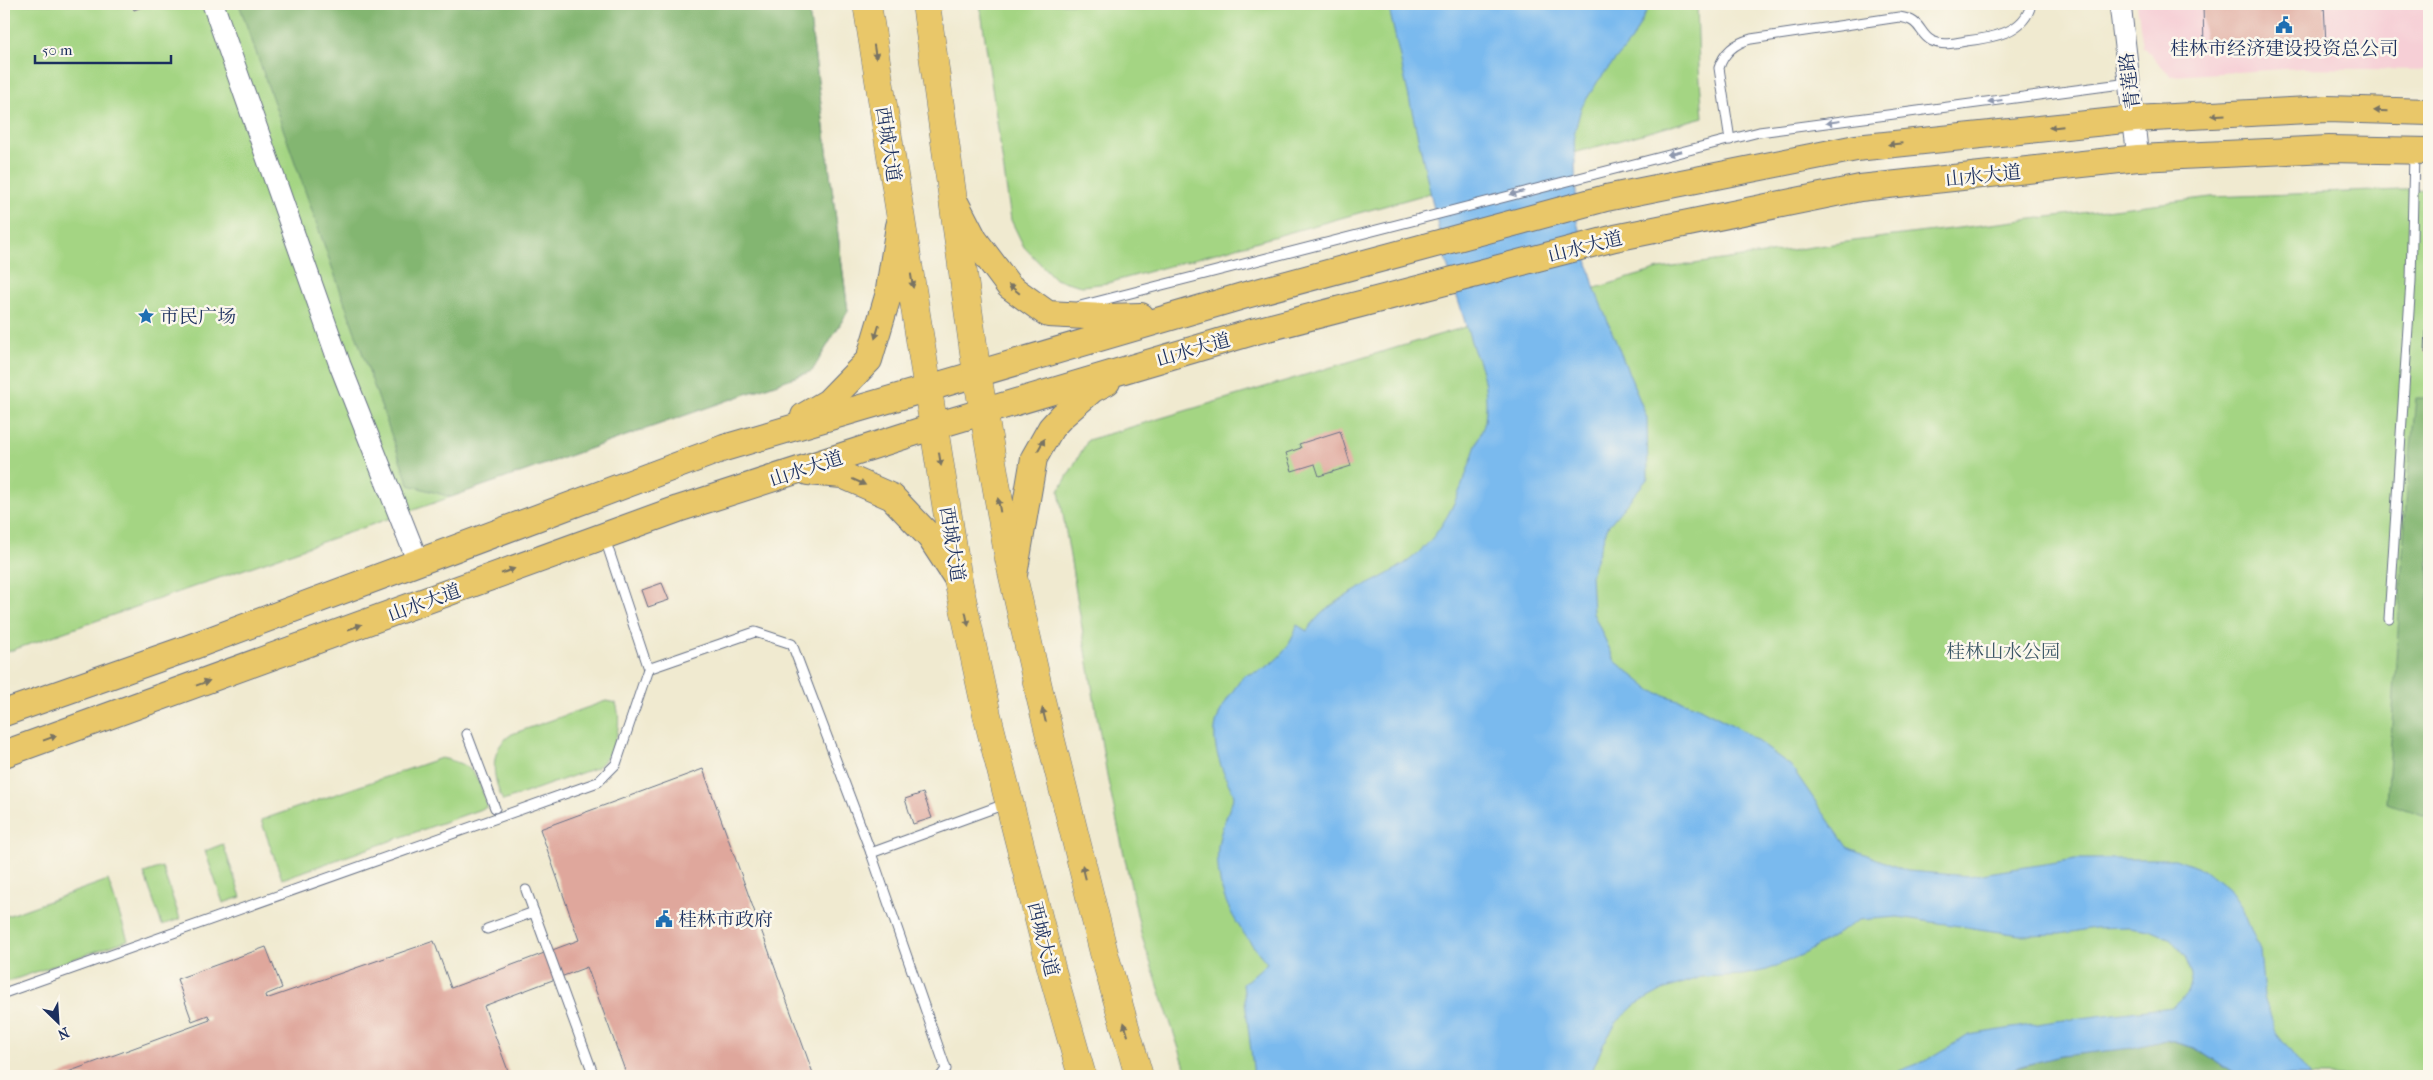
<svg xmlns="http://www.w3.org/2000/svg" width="2433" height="1080" font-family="'IM FELL French Canon','Noto Serif SC',serif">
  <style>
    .built { fill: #f6cfd6 }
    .green { fill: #a4d583; stroke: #608270 }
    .forest { fill: #83b671; stroke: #4f7268 }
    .water { fill: #7abaee; stroke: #4a74a6 }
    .building { fill: #dfa79c }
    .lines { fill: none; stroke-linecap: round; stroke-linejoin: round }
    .service-casing { stroke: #667086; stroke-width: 11 }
    .tertiary-casing { stroke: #667086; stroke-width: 23 }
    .primary-casing { stroke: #667086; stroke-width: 28 }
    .trunk-casing { stroke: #667086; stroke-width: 29 }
    .service { stroke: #fff; stroke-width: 9 }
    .tertiary { stroke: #fff; stroke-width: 21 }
    .primary { stroke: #e9c769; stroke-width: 26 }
    .trunk { stroke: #e9c769; stroke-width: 28 }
    .service-bridge-casing { stroke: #667086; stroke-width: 11; stroke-linecap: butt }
    .service-bridge { stroke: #fff; stroke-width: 9 }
    .oneway { fill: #787363 }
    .oneway2 { fill: #8d97ae }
    .labels { text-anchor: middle; stroke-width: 5; stroke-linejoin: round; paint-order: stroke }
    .poi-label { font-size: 19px; fill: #1b2f5e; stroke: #fbf7ec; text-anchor: start }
    .street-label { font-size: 19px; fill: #1b2f5e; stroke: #fbf7ec }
    .park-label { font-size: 19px; fill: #3d5867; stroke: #fbf7ec }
  </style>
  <rect width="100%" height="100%" fill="#fbf7ec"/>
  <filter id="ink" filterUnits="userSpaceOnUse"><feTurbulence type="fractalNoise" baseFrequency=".02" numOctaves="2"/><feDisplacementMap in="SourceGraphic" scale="10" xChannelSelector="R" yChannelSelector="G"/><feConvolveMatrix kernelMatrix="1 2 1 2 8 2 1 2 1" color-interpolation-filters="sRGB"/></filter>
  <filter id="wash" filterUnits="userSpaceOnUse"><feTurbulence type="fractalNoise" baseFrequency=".0096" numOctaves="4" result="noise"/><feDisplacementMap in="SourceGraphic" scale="20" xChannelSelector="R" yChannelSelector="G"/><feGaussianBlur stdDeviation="1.12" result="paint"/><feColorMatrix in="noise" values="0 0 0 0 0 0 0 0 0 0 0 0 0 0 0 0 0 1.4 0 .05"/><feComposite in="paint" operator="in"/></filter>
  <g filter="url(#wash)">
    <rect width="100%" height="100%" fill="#f0ead0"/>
    <path class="built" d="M2137,4H2429V70L2302,68L2171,76L2143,47Z"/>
    <g class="green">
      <path d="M4,4H808L848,311L812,371L4,653Z"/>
      <path d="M980,4H1697L1699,68L1703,117L1108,283L1082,286L1055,279L1024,247L1011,220Z"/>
      <path d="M2429,189V1076H1188L1142,937L1108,781L1059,491L1088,440L1659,269L1861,240L2211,197Z"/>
      <path d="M606,701L616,703C623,725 615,752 598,767L503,801C492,777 488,749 512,734Z"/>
      <path d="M441,758C475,765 478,775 487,807L282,879L261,820Z"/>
      <path d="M223,844L241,897L223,903L205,851Z"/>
      <path d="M162,867L180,919L162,925L144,873Z"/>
      <path d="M108,880L128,940L4,983V917Z"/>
    </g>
    <g class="forest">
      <path d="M239,4H808L848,311L812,371L451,497L409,485Z"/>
      <path d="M2416,398H2429V815L2425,816L2387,803L2407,489Z"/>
      <path d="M2166,1040L2195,1048L2237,1076H1995C2017,1068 2039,1060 2062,1056C2097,1051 2132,1048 2166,1040Z"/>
    </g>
    <path class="water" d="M1388,4H1650L1632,40L1598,81L1581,108L1574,135L1577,222L1595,290L1647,418L1648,478L1608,526L1591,574L1593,613L1615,661L1652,691L1696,706L1742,730L1791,766L1847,847L1907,871L1969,876L2076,859H2175L2207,871L2229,889L2241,906L2260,951L2264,996L2276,1033L2310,1076H2237L2195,1048L2166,1040L2132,1048L2061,1056L2021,1066L1995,1076H1886L1925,1061L1969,1035L2056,1021L2172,1007L2187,994L2192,975L2185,957L2171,939L2150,930L2128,927L2094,928L2060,934L2020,935L1898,917L1859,920L1806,953L1767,970L1743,975L1701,977L1663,990L1635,1005L1617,1022L1603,1045L1590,1076H1254L1243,984L1267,963C1237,927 1214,896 1218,846C1220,830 1229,811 1234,795C1224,775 1213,752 1215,729C1217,710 1234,690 1244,675C1271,671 1290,650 1297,625L1307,631C1333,591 1382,585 1417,554C1450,525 1464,482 1477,442C1479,435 1484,428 1485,421C1488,396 1485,373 1474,351L1445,258Z"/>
    <g id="blocks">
      <g class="building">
        <path d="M132,4H150L134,10Z"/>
        <path d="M2203,4H2324L2326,44L2204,49Z"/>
        <path d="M2426,327H2429V354L2425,353Z"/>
        <path d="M1340,431L1351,466L1319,476L1315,464L1292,471L1286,453L1301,448L1299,444Z"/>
        <path d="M662,583L669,600L648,607L642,590Z"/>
        <path d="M703,769L814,1076H627L587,967L484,1006L510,1076H57L210,1020L208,1015L192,1021L177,979L266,947L282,988L265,995L266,999L434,941L451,988L579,940L540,829Z"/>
        <path d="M923,793L932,818L913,824L905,799Z"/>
      </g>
    </g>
  </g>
  <g filter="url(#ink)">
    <use href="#blocks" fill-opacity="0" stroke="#667086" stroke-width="1"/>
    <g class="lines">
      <g class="service-casing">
        <g id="service">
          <path d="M1730,140L1719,68C1724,52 1735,43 1751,39L1899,17C1923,20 1918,34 1932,41C1943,46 1955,43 1966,41C1991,38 2025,33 2031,4"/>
          <path d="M1080,306L1759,132L2129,83"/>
          <path d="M605,539L648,669L755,632L792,644L871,853L1005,804"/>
          <path d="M2389,619L2411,281L2414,153"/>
          <path d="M467,734L495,808"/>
          <path d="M871,853L946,1069L941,1076"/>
          <path d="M526,890L534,912"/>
          <path d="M487,929L534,912L594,1076"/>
        </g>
      </g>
      <g class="tertiary-casing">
        <g id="tertiary">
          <path d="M213,4L340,365L418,562"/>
          <path d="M2120,4L2138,158"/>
        </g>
      </g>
      <g class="primary-casing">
        <g id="primary">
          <path d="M956,204L974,239L1009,286L1048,314L1104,317L1141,316"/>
          <path d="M804,416L828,402L869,360L888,296L899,226"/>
          <path d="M808,472L842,475L892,497L930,537L958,580"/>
          <path d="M1014,575L1034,458L1051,428L1062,416L1093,389L1107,382"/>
          <path d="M4,713L186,649L724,448L1246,295L1606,198L1856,148L2134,119L2327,109L2429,112"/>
          <path d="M4,754L678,509L935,426L1256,331L1615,238L1860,188L2138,158L2329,149L2429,151"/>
        </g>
      </g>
      <g class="trunk-casing">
        <g id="trunk">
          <path d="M867,4L958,580L987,715L1052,971L1082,1076"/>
          <path d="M926,4L977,374L1009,559L1041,700L1104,953L1139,1076"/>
        </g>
      </g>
      <use href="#service" class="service"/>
      <use href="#tertiary" class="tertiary"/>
      <use href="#primary" class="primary"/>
      <use href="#trunk" class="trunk"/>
      <g class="service-bridge-casing">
        <path id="service-bridge" d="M4,993L598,782L616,764L648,669"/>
      </g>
      <use href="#service-bridge" class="service-bridge"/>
    </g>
    <defs><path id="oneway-solid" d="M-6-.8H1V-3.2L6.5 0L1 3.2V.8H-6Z" transform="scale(1.25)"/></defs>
    <g class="oneway">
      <use href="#oneway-solid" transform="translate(875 52) rotate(81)"/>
      <use href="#oneway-solid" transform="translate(2381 111) rotate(-178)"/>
      <use href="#oneway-solid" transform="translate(2218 115) rotate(177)"/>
      <use href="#oneway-solid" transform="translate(2056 127) rotate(174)"/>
      <use href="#oneway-solid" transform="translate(1895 144) rotate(174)"/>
      <use href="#oneway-solid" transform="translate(912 281) rotate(81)"/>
      <use href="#oneway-solid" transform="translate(1014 289) rotate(-141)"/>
      <use href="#oneway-solid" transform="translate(877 332) rotate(107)"/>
      <use href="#oneway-solid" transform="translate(1041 445) rotate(-61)"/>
      <use href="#oneway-solid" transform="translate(940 459) rotate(81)"/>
      <use href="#oneway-solid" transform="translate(859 482) rotate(25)"/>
      <use href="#oneway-solid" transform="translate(999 505) rotate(-100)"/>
      <use href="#oneway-solid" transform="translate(508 571) rotate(-20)"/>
      <use href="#oneway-solid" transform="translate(967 619) rotate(78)"/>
      <use href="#oneway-solid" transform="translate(355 627) rotate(-20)"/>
      <use href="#oneway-solid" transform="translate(203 683) rotate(-20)"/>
      <use href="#oneway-solid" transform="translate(1044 715) rotate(-104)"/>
      <use href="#oneway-solid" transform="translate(50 738) rotate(-20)"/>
      <use href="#oneway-solid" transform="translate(1084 872) rotate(-104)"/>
      <use href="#oneway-solid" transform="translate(1126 1029) rotate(-106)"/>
    </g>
    <g class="oneway2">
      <use href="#oneway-solid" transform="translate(1995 101) rotate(173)"/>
      <use href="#oneway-solid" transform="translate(1833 122) rotate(172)"/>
      <use href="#oneway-solid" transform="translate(1674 153) rotate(166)"/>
      <use href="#oneway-solid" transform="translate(1517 193) rotate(165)"/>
    </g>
  </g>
  <defs>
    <g id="civic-bare" transform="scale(1.35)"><path d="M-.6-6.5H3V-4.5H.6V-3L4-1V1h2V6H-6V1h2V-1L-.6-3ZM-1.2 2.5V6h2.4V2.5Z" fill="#1f6fb2" stroke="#fbf7ec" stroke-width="2.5" paint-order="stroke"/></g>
    <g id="sight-bare" transform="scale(1.35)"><path d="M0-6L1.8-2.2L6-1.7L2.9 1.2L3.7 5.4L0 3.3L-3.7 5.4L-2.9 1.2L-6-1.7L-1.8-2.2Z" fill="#1f6fb2" stroke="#fbf7ec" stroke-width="2.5" paint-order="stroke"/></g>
  </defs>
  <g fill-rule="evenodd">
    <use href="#civic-bare" x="2284" y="25"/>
    <use href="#sight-bare" x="146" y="316"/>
    <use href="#civic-bare" x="664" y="919"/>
  </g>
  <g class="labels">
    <g class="poi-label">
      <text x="2284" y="55" text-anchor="middle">桂林市经济建设投资总公司</text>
      <text x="160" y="323">市民广场</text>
      <text x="678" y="926">桂林市政府</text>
    </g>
    <g class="street-label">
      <text transform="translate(2129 81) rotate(-97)" y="7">青莲路</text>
      <text transform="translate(889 144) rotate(81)" y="7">西城大道</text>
      <text transform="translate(1983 175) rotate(-6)" y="7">山水大道</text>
      <text transform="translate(1585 246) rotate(-14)" y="7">山水大道</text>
      <text transform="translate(1193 349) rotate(-16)" y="7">山水大道</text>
      <text transform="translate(806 468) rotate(-18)" y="7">山水大道</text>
      <text transform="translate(953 544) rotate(81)" y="7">西城大道</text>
      <text transform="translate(424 602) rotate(-20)" y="7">山水大道</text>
      <text transform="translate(1044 939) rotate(76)" y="7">西城大道</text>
    </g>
    <g class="park-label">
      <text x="2003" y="658">桂林山水公园</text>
    </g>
  </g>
  <rect width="2433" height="1080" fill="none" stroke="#fbf7ec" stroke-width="20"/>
  <g transform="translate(58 1022) rotate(155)" stroke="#fbf7ec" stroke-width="4" paint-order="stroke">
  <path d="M0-4L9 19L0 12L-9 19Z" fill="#1b2f5e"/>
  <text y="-8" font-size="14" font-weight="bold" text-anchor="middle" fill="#1b2f5e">N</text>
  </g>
  <path d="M35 55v8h136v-8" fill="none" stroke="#1b2f5e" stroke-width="2.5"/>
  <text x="42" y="55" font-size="15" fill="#1b2f5e" stroke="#fbf7ec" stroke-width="4" paint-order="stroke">50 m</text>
</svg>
